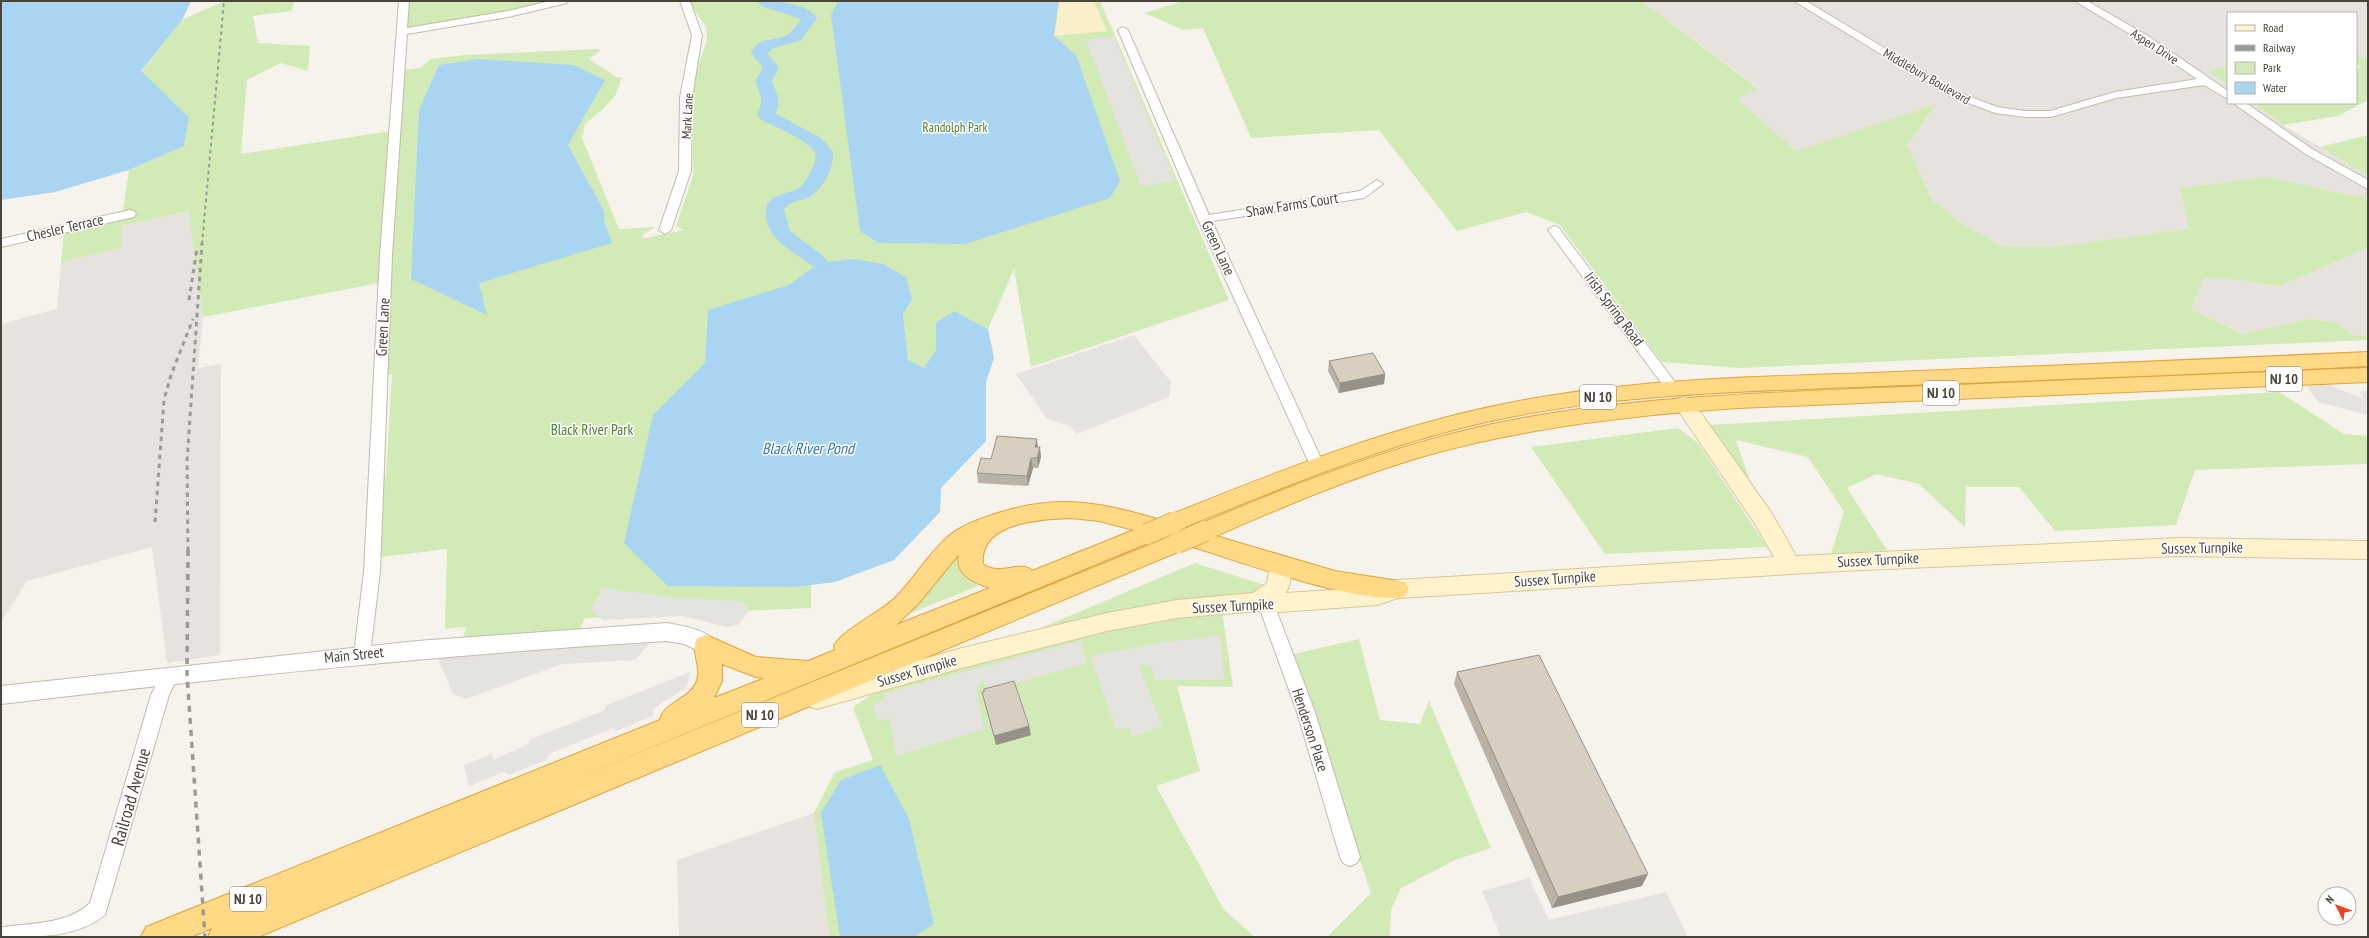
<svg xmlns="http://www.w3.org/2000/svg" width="2369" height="938" font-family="'PT Sans Narrow',sans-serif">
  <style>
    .industrial { fill: #e6e2dd }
    .green { fill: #d2eab5 }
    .sand { fill: #f9efc9 }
    .parking { fill: #e5e3e0 }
    .water { fill: #a9d4f2 }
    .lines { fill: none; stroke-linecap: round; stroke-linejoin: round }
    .river { fill: #a9d4f2; fill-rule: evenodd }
    .minor-casing { stroke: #c2bbae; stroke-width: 2 }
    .tertiary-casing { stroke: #c2bbae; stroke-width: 2 }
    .secondary-casing { stroke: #d6c79b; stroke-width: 2 }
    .trunk-casing { stroke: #e0a43c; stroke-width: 2 }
    .minor { fill: #fff; fill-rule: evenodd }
    .tertiary { fill: #fff; fill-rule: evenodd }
    .secondary { fill: #fff3cd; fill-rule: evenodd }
    .trunk { fill: #ffd985; fill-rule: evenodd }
    .rail-far2 { stroke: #9a9a9a; stroke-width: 2; stroke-dasharray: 3.5 3.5; stroke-linecap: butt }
    .rail-far1 { stroke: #9a9a9a; stroke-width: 3; stroke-dasharray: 4.5 4.5; stroke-linecap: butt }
    .rail { stroke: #9a9a9a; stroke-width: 3.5; stroke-dasharray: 6 6; stroke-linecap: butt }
    .trunk-bridge-casing { stroke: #e0a43c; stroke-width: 22; stroke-linecap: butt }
    .trunk-bridge { stroke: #ffd985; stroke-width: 20 }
    .wall { fill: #bab2a6 }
    .shaded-wall { fill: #979187 }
    .building { fill: #d8cfc1; stroke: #979187 }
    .labels { text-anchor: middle; stroke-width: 3; stroke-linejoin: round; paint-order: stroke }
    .far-street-label { font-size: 13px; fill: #4b4439; stroke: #fff }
    .far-park-label { font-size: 13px; fill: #4a7f2a; stroke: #fff }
    .shield { fill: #fff; stroke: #817c74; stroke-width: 1 }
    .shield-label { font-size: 14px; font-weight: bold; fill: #4b4439 }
    .street-label { font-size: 15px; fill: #4b4439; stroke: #fff }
    .park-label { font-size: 15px; fill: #4a7f2a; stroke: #fff }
    .water-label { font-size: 16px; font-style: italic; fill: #2e7ab2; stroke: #fff }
    .near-street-label { font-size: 18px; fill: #4b4439; stroke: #fff }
  </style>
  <rect width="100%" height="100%" fill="#f6f3ec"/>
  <g class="industrial">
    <path d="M1641,1H2368V59L2356,54V13H2228V66L2208,71L2228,85V103H2253L2283,125L2368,176V192L2361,197L2267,177L2180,188L2190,229L2053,247H2004L1964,225L1932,200L1907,145L1936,104L1796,152L1737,99L1758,87Z"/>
    <path d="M190,211L203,317L198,368L221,364L220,655L167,663L152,547L27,581L1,622V324L57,309L61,262L121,248V226Z"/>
    <path d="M2368,248V336H2355L2335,322L2310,319L2244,334L2191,309L2202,278L2231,279L2280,286Z"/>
    <path d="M814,813L829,937H679L677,860Z"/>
  </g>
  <g class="green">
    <path d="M224,1H294L292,11L253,16L258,43L310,46L308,71L281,63L247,80L241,154L398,130L405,70L420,68L431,59L464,55L598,49L600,51L589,59L618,78L622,77L615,96L603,109L585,124L582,138L619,229L655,227L644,234L641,239L684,230L676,226L693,176L692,84L707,40L706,27L688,1H1100L1229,300L1031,367L1014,269L988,329L954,311L936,322V350L924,368L908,360L903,315L912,299L811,269V608L585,618L579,630L463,639L466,627L445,629L447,549L381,557V553L377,554L384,475H386L392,374L388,375L389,281L203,317L189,211L121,226V248L61,262L64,229L122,216L129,170L184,146L189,117L141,72L182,20Z"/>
    <path d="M407,1H567L405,28Z"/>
    <path d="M1183,1H1641L1758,88L1737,99L1796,151L1936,104L1907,145L1932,200L1964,225L2004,247H2053L2189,229L2180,188L2267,177L2360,197L2368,192V248L2280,286L2231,279L2203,278L2191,309L2243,334L2310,319L2335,322L2355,336H2368V340L1739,368L1662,362L1560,225L1526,212L1457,231L1379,130L1251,138L1203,28L1183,30L1145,13Z"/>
    <path d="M2356,54L2368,59V100L2338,116L2283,125L2253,103H2356V69L2361,67L2356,64Z"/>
    <path d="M2228,66V85L2208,71L2227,66Z"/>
    <path d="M2368,135V176L2320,147Z"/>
    <path d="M2279,392L2344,434L2368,436V464L2195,470L2176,525L2055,531L2019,487H1966L1965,527L1919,484L1876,474L1847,488L1887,550L1831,554L1844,512L1808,457L1736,440L1754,493L1716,440L1709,425Z"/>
    <path d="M1678,428L1698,443L1767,547L1605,554L1531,447Z"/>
    <path d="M958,550L967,574L978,586L898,618Z"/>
    <path d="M1195,563L1303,597L1221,604L1233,687L1177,686L1200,771L1156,786L1224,910L1255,937H829L814,813L835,772L873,760L853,707L882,688L996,647Z"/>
    <path d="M1359,639L1380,720L1420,724L1429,701L1491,848L1455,860L1401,888L1391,910L1390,937H1327L1371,893L1290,655Z"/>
  </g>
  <path class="sand" d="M1059,1H1094L1107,31L1054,36Z"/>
  <g class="parking">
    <path d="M1114,37L1175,181L1141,186L1086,40Z"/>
    <path d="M1134,335L1171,382L1169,397L1076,434L1070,426L1047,419L1016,374Z"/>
    <path d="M2326,384L2365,399L2359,391H2368V415L2318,402L2307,386Z"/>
    <path d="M602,588L680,598L740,601L747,606L748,612L738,625L727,627L683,616L603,620L591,611Z"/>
    <path d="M1220,636L1224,680H1154L1151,665H1139L1162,726L1132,737L1130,728L1116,729L1090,656L1158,643Z"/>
    <path d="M1080,641L1087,663L988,691L983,680L980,683L976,691L984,729L896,756L890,718L876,721L874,704L886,700L884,693Z"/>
    <path d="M650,643L635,660L562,664L466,699L453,694L437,657Z"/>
    <path d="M690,672L687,687L653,709L654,715L617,731L613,728L549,754L546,760L509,775L504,772L469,786L464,765L492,754L493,760L529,744V740L603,711L607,705Z"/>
    <path d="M1529,878L1549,920L1666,892L1688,937H1501L1482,891Z"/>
  </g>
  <g class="water">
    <path d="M1,1H191L182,20L141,71L189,117L184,146L129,170L55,192L1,200Z"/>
    <path d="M838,1H1059L1054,36L1076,55L1120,181L1110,198L965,244L878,243L860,231L831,15Z"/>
    <path d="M478,59L574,65L605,80L568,145L604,211V221L612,243L479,283L487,315L411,279L419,110L439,65Z"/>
    <path d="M853,259L883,264L906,277L912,299L903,315L908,360L924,368L936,350V322L954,311L988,329L994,358L986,382V441L941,488L940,512L894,560L835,582L796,587L668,586L624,543L653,415L705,363L708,310L789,285L819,263Z"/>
    <path d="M880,765L909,819L934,924L914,937H840L821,813L841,780Z"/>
  </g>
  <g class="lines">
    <path class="river" d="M756,1C774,1 806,2 817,18L801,40L774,48L767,53L779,68C767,89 774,80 778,98C779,102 777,109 776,114L821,138L833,152C835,165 823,189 811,196C803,201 789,200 784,210L790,231L822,255L829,263L826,267C813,271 810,263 800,257C783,246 764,233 766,210C767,193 789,195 799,188C806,183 809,174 813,167C814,163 817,157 815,153C811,141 772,125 761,120L758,116C759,111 762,102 761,97C756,80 752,86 763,68L751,53C758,35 775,43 789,34C794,30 797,24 801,19L764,7Z"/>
    <g class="minor-casing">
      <g id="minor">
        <path d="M399,1H409L407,28L508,11L550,1H568L567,3L508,17L407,34L392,255L380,572L370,654L368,659L362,661L356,659L354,654L364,572L380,255Z"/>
        <path d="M680,1H690L702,35L692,98L691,171L671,230L665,234L659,230L679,171L680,98L692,35Z"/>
        <path d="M1794,1H1806L1958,92L1997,107L2025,111H2050L2115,92L2197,79L2140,40L2075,1H2087L2148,36L2228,91V99L2204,85L2116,98L2051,117H2025L1995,113L1950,96Z"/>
        <path d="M1123,27L1128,30L1209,215L1360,191L1377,180L1383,184L1364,198L1212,221L1324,465L1322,469H1312L1310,465L1198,219L1118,30Z"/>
        <path d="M2233,103H2246L2312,149L2368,180V189L2304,153Z"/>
        <path d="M130,210L134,211L136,214L134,217L1,247V239Z"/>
        <path d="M1554,226L1558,227L1678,386L1680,389L1678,392H1668L1548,230Z"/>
        <path d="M1266,597L1272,599L1274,604L1315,712L1360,857L1357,863L1350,866L1343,863L1340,857L1297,712L1258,604L1260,599Z"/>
        <path d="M169,669L175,671L178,676L169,695L105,915C76,938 38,937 1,937V928L4,927C33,923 68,924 90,903L151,695L163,671Z"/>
      </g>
    </g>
    <g class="tertiary-casing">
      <path id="tertiary" d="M667,623C683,626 709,629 717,645L714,651L706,654L684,644L667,641C444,654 223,678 1,704V686L417,641Z"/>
    </g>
    <g class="secondary-casing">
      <path id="secondary" d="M1684,397L1691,399L1771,512L1796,556L2179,538L2368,541V559L2179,556L1841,571L1398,598L1377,605L1266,613L1258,611L1177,618L1107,631L962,668L817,709L808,706L805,699L808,692L817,689L962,648L1107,613L1177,600L1253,593L1267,583L1269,571L1265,563L1268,557L1276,554L1284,557C1291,570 1293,580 1286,593L1377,587L1397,580L1774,557L1755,524L1674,404L1677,399Z"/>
    </g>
    <g class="trunk-casing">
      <path id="trunk" d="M2368,352V366C2205,374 2042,380 1879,386C1754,391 1628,393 1505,418C1395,440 1289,485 1185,527L1194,530L1197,525C1295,484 1393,445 1497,423C1630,396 1766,393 1902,387C2057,381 2213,374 2368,368V382L1739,408C1634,415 1529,427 1428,455C1355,476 1285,506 1216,536L1335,571L1405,582L1409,589L1405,596C1368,608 1231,559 1187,545L1185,549L258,937H208L212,928L191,937H141L146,927L660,720C663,703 689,699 696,683C703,668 690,652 697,638L706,635L756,657L808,661L835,650L834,646C842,630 879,613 895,598C915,578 929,552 951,534C965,524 982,518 998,513C1062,493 1102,503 1164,521L1167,516C1277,472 1388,427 1504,404C1625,379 1749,377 1871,373C2037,366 2202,360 2368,352ZM1071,518L1099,521L1134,530L1032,571C1023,559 999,577 983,564C979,522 1042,519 1071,518ZM1157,536L1164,539L579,777L1155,540ZM959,554C954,574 974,583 990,588L896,625L918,604ZM722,664L756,677L765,678L714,698L722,681Z"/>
    </g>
    <use href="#minor" class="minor"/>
    <use href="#tertiary" class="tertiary"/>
    <use href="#secondary" class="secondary"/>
    <use href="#trunk" class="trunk"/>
    <path class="rail-far2" d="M202,244L224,1"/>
    <g class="rail-far1">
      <path d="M189,300L197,248"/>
      <path d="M155,522L164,400L171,375L193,319"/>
      <path d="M188,551L187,461L202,243"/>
    </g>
    <path class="rail" d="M188,550L187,674L205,937"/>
    <g class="trunk-bridge-casing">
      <g id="trunk-bridge">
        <path d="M1147,534L1175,522"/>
        <path d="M1177,543L1205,531"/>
      </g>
    </g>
    <use href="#trunk-bridge" class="trunk-bridge"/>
  </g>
  <g class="wall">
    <path d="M1329,361L1385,374L1384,384L1339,393L1328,371Z"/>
    <path d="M1038,447L1041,457L1038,468H1033L1028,486L978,483L977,473L991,459Z"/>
    <path d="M1457,672L1642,886L1552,908L1454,684Z"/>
    <path d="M982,692L1029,726L1031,735L996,745Z"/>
  </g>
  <g class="shaded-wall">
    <path d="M1385,374L1384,384L1339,393L1340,383Z"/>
    <path d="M1037,439L1038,449L1035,447Z"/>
    <path d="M1040,447L1041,457L1038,468L1037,458Z"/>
    <path d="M1031,458L1033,468L1028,486L1027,476Z"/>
    <path d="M1029,726L1031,735L996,745L994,736Z"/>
    <path d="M1648,874L1642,886L1552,908L1558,897Z"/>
  </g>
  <g class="building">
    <path d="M1373,353L1385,374L1340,383L1329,361Z"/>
    <path d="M997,436L1037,439L1035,447H1040L1037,458H1031L1027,476L977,473L981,458L991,459Z"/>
    <path d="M1539,655L1648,874L1558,897L1457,672Z"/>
    <path d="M1014,681L1029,726L994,736L982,692H984V689Z"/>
  </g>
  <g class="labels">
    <g class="far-street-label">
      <text transform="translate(2155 46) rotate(33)" y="5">Aspen Drive</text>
      <text transform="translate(1927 76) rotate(30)" y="5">Middlebury Boulevard</text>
      <text transform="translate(687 116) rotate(-87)" y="5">Mark Lane</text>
    </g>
    <g class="far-park-label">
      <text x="955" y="132">Randolph Park</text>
    </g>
    <g class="shield">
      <rect x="2266" y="367" width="36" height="24" rx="3"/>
      <rect x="1923" y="381" width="36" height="24" rx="3"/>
      <rect x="1580" y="385" width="36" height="24" rx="3"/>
      <rect x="742" y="703" width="36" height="24" rx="3"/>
      <rect x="230" y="887" width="36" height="24" rx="3"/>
    </g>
    <g class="shield-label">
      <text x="2284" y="384">NJ 10</text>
      <text x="1941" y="398">NJ 10</text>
      <text x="1598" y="402">NJ 10</text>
      <text x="760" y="720">NJ 10</text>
      <text x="248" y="904">NJ 10</text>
    </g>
    <g class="street-label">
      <text transform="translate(1292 205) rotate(-9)" y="5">Shaw Farms Court</text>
      <text transform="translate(65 228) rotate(-13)" y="5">Chesler Terrace</text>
      <text transform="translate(1218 248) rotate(65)" y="5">Green Lane</text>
      <text transform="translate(1614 309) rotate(53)" y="5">Irish Spring Road</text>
      <text transform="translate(383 327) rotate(-87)" y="5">Green Lane</text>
      <text transform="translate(2202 548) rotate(-1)" y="5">Sussex Turnpike</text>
      <text transform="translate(1878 560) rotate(-3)" y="5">Sussex Turnpike</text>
      <text transform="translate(1555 579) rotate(-4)" y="5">Sussex Turnpike</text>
      <text transform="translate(1233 606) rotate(-3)" y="5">Sussex Turnpike</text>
      <text transform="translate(354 655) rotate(-6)" y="5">Main Street</text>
      <text transform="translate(917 671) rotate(-16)" y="5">Sussex Turnpike</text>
      <text transform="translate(1310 730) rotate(72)" y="5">Henderson Place</text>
    </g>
    <g class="park-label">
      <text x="592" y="435">Black River Park</text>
    </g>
    <g class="water-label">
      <text x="808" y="454">Black River Pond</text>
    </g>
    <g class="near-street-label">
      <text transform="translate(131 797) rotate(-74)" y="6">Railroad Avenue</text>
    </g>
  </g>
  <rect width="2369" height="938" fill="none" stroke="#4b4439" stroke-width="4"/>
  <rect x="2227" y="12" width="130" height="92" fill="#ffffff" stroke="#b7b4b0"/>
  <rect x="2235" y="25" width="20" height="6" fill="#fff3cd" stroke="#b7b4b0"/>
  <text x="2263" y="32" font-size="12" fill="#4b4439">Road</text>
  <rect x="2235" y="45" width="20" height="6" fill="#9a9a9a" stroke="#b7b4b0"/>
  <text x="2263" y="52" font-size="12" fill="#4b4439">Railway</text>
  <rect x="2235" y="62" width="20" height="12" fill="#d2eab5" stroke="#b7b4b0"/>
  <text x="2263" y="72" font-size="12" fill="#4b4439">Park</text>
  <rect x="2235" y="82" width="20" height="12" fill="#a9d4f2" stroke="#b7b4b0"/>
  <text x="2263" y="92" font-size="12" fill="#4b4439">Water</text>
  <g transform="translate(2337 906) rotate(312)"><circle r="19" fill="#ffffff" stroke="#b7b4b0"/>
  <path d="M0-3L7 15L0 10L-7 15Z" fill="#fc3f1d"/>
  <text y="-6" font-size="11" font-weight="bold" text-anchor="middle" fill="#4b4439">N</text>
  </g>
</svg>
